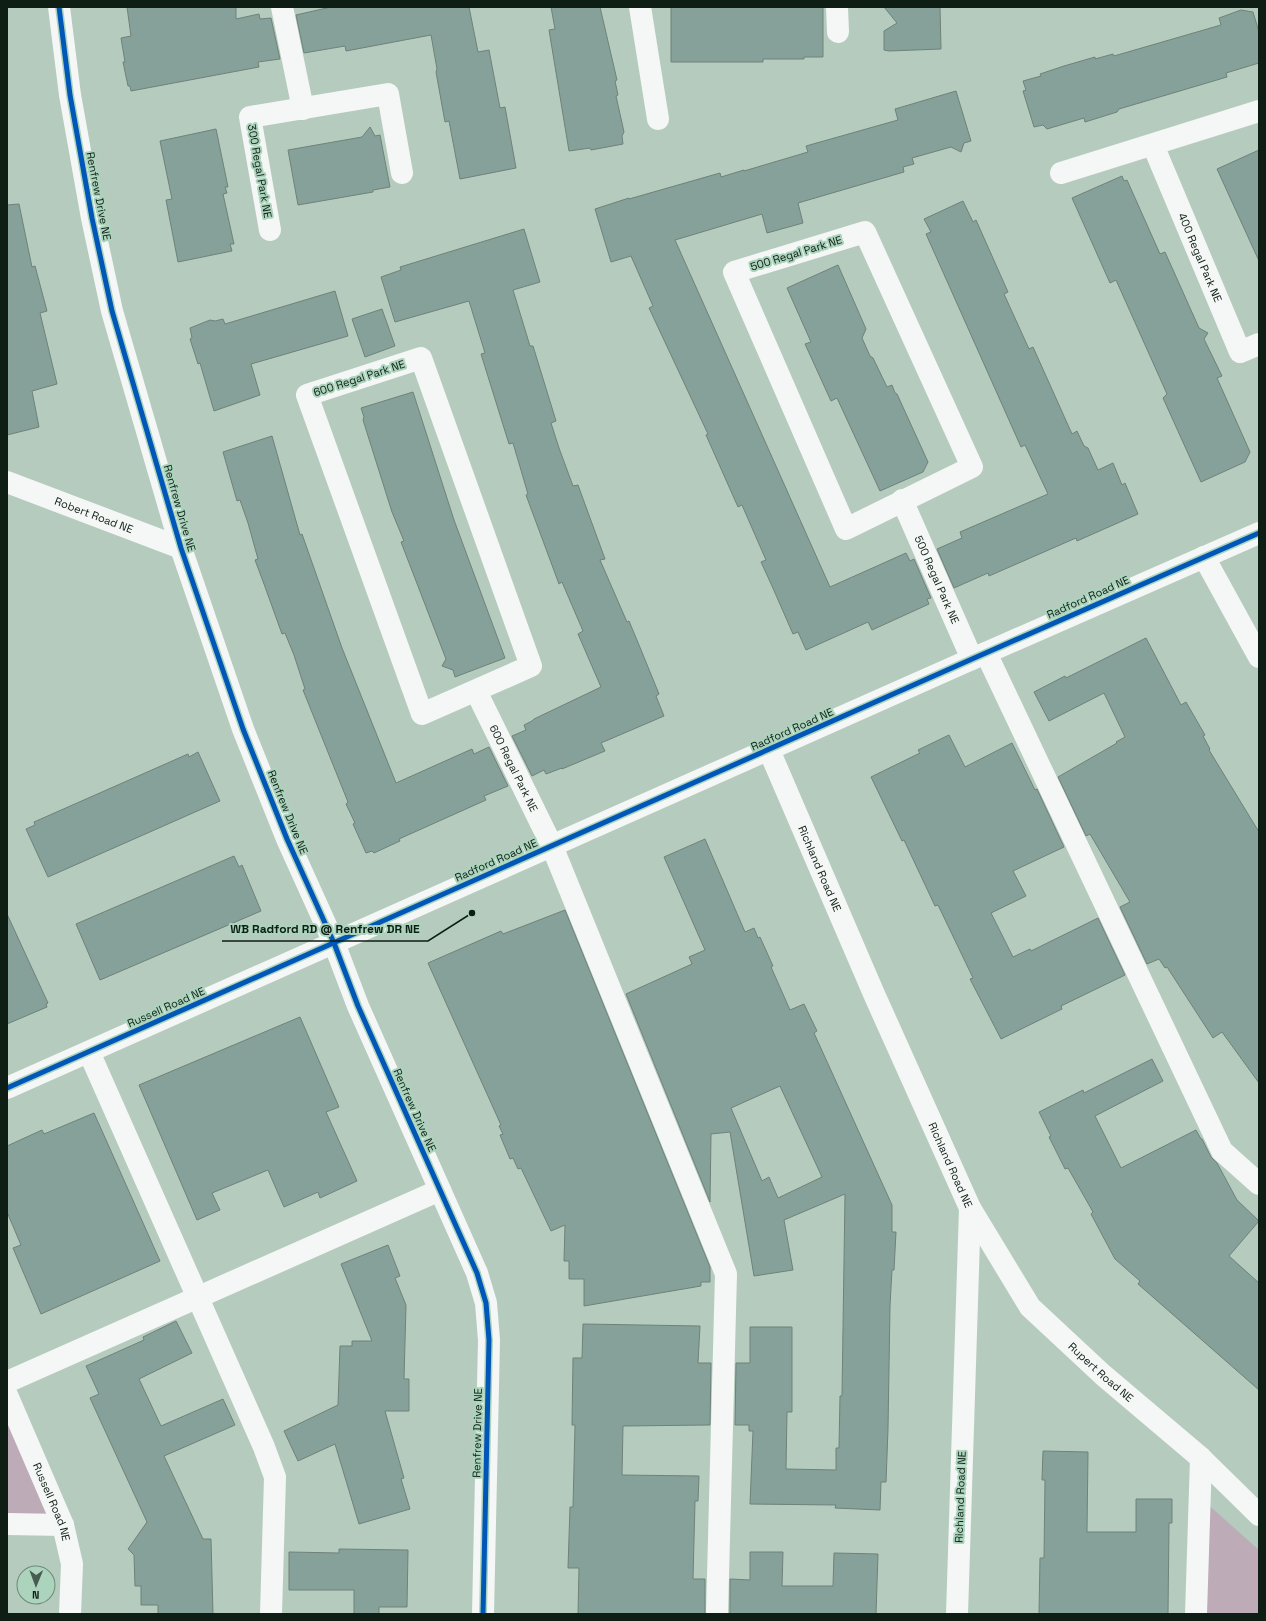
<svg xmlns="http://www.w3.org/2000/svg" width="1266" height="1621" font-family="'Space Grotesk',sans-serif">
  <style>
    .green { fill: #beabb8 }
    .building { fill: #85a199; stroke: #6f827a; fill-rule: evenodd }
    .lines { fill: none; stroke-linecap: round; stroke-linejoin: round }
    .minor { stroke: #f4f7f5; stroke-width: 22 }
    .cycleway-casing { stroke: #acd4bd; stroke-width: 8 }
    .cycleway { stroke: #0057b8; stroke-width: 5 }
    .labels { text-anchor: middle; stroke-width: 4; stroke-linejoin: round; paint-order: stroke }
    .street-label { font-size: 11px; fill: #0e1e15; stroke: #acd4bd }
    .leader { fill: none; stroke: #0e1e15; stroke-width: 1.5 }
    .callout-dot { fill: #0e1e15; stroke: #acd4bd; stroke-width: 1.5 }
    .callout-label { font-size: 12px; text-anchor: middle; font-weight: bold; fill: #0e1e15; stroke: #acd4bd; stroke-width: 4; stroke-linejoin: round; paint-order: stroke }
  </style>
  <rect width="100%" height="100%" fill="#b5cbbe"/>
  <g class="green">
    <path d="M7,1395L63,1525L7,1524Z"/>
    <path d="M1205,1502L1259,1550V1614H1203Z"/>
  </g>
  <g class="building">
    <path d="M127,7H236V19L259,14L260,19L271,18L280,59L258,62L259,67L131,91L130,86H128L123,62H125L121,38L131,36Z"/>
    <path d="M331,7H469L478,52L489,50L500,108L505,107L516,168L460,179L449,121L445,122L436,72L437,69L431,35L346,51L345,46L304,53L296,15Z"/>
    <path d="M551,7H600L617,80L615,81L618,95L616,96L624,132L622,136L623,144L591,150L590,148L569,151L549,30L555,29Z"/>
    <path d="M671,7H823V57H804V59H763V62H671Z"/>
    <path d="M884,7H940L941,49L889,51L884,50V31L897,23Z"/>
    <path d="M1241,10L1253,12L1259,32V63L1226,73L1227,77L1119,109L1117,112L1085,122L1084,118L1047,129L1043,125L1034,127L1023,91L1026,90L1023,81L1041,76L1040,74L1064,66L1095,57V59L1113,54L1114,56L1221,25L1219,18Z"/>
    <path d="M956,91L971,141L964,143L961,152L951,147L912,158L914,164L903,167L904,172L798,203L803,223L767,233L762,214L675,240L830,587L906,553L910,561L914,559L931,598L927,599L929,604L872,630L868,622L806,650L798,632L793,634L772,586L761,562L766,560L742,505L738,507L706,435L708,434L649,308L653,306L631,256L611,262L595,209L629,198V199L720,173L721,177L744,170V171L808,152L806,146L898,120L895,109Z"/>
    <path d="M370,127L375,136L380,135L390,187L373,190V192L298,205L288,150L362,137Z"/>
    <path d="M216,129L228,187H225L227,193L223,194L234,244H230L232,251L178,262L166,200L172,199L160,141Z"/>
    <path d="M1259,150V261L1217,169Z"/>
    <path d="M1122,176L1124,181L1127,180L1160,254L1165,252L1199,328L1208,333L1204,339L1222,376L1217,378L1250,452L1245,462L1201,482L1163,398L1167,394L1116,280L1110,283L1072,198Z"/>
    <path d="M963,201L973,222L976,220L1008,292L1004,294L1029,349L1033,347L1072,434L1077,431L1084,446L1088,448L1098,470L1113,463L1122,485L1125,483L1138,514L1077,541L1076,538L989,576L988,573L954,588L937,549L962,538L960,532L1048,494L1025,445L1021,447L926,234L931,232L924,219Z"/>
    <path d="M19,204L32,267L35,266L47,311L40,313L57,384L32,391L39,427L7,435V205Z"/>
    <path d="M524,229L540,282L513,290L530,346H533L556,421L551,423L559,448L573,486L578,485L605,559L600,560L627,622L629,621L639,645L659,694L656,696L664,716L601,743L605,751L562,769V768L546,774L544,770L532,776L512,736L526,730L524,725L532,721L534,719L601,687L578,634L583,631L562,582L559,584L526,495L528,494L513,443L509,444L481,354L485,353L469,301L395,322L381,277L401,270L400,267Z"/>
    <path d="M838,265L866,329L862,338L870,356L873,358L887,387L892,385L895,393L897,394L928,462L923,472L880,491L837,398L831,401L805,344L811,342L787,288Z"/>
    <path d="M335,291L348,336L251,364L260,395L214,411L200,363L198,364L190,339L192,338L190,328L210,320L215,321L223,319L225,324Z"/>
    <path d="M382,309L395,346L365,357L352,319Z"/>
    <path d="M413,392L454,520L505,658L455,677L453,670L442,666L446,659L401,542L404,541L392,512L363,420L364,417L361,408Z"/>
    <path d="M272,436L300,535L302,534L342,648L396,783L472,749L474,754L489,747L508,786L484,796L486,800L399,839L400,841L374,853L372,851L366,853L353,824L355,823L346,804L348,802L303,690L305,689L294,655L285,633L282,634L264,584L255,560L258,559L248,523L240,500L237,501L223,452Z"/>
    <path d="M1146,638L1181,705L1186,702L1205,735L1203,736L1210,749L1209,750L1259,832V1083L1222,1032L1213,1038L1167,967L1165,968L1159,959L1147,964L1120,907L1130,902L1090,834L1086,836L1058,777L1117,743L1116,742L1125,737L1104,693L1049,721L1034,692L1065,676L1066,678Z"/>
    <path d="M949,735L965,767L1012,743L1035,790L1037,789L1064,847L1013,871L1026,896L991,913L1013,957L1030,949L1031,951L1098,918L1125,975L1061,1006L1062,1009L1001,1039L970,979L973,978L938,905L935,906L904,840L902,841L871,777L920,753L918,750Z"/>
    <path d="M198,752L220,801L48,877L26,829L35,825L34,822L188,754L189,757Z"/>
    <path d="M705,839L745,932L754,928L758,938L760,937L773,966L771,967L790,1010L804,1004L817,1031L814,1033L892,1205V1232H896L894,1270H892L890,1306L888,1429L886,1482H881L880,1510L835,1508L836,1505L750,1504L753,1431H749V1425H735L736,1363H750V1327H792V1412H787L786,1469L836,1470V1448H839L840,1396H842L845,1194L784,1220L793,1270L754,1276L730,1132L711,1134L710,1202L626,994L692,964L689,957L705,950L664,857ZM780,1086L822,1177L778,1198L769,1177L762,1181L731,1108Z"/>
    <path d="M234,856L239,867L242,865L261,911L100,980L76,924Z"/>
    <path d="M565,910L710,1267V1282H701V1286L584,1306V1279H569V1261H564L565,1225L551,1231L521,1168L518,1169L513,1158L510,1159L500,1135L503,1134L499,1126L501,1125L428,963L501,931L503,934Z"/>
    <path d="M7,914L48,1003L46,1004L47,1007L7,1024Z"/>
    <path d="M300,1017L339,1107L326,1112L357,1181L320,1198L318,1192L284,1207L268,1170L212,1193L220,1210L197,1220L139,1085Z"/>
    <path d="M1152,1059L1163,1081L1095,1116L1121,1168L1196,1130L1201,1139H1202L1211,1157L1217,1163L1237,1200L1259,1221L1229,1256L1259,1283V1390L1138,1284L1140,1281L1115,1259L1091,1214L1093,1212L1068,1168L1065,1169L1049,1137L1051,1136L1039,1112L1083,1090L1084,1093Z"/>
    <path d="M94,1113L160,1261L41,1314L13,1248L21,1245L7,1212V1146L42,1130L44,1134Z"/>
    <path d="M388,1245L400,1276L395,1278L406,1305L404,1379H409V1411H385L404,1478L401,1479L410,1509L359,1524L335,1444L298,1461L284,1431L338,1405L340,1346H352V1341H372L341,1264Z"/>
    <path d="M176,1321L192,1353L139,1379L161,1426L223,1399L235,1425L164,1456L203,1539H211L213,1614H158V1605H141V1586H135L134,1555L128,1549L147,1522L90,1398L99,1394L86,1366L144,1340L143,1337Z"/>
    <path d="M583,1324L700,1326L698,1363H711L710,1425L623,1426L622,1475L699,1476L698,1501H695L693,1579H705V1614H578L579,1568H568L570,1507H573L575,1425H572L573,1358H582Z"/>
    <path d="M1043,1451L1088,1452L1087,1532H1136V1499H1172V1523H1169L1168,1614H1039L1040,1558H1044L1045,1480H1042Z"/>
    <path d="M339,1549L408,1550L407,1607H379V1614H354V1590H289V1552L339,1553Z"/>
    <path d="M750,1552H783L782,1586H833L834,1553L878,1554L876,1614H730V1579L750,1580Z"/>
  </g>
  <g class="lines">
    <g class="minor">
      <path d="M59,7L70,95L92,218L112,311L181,548L243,729L287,839L334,943L358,1006L477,1273L486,1303L489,1340L483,1614"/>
      <path d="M282,7L303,109"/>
      <path d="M640,7L658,119"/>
      <path d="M837,7L838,32"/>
      <path id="s1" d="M1153,145L1240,352L1259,344"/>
      <path d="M1061,173L1259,111"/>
      <path d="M270,230L250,117L388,94L402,173"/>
      <path d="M865,232L972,467L846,529L734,272Z"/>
      <path d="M421,358L531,666L422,714L307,395Z"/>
      <path id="s2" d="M7,482L181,548"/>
      <path id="s3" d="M902,500L972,659"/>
      <path d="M1204,557L1259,657"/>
      <path d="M986,653L1222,1151L1259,1184"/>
      <path id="s4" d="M476,691L552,846L726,1274L717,1614"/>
      <path id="s5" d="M769,750L874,994L970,1208L957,1614"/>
      <path d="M89,1052L264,1447L275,1477L271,1614"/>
      <path d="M7,1088L972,659L1259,533"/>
      <path id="s6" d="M970,1208L1030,1307L1103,1375L1201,1458L1259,1515"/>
      <path d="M7,1382L440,1190"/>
      <path id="s7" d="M7,1395L63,1525L72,1564L70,1614"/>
      <path d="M7,1524L63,1525"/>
      <path d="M1196,1614L1201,1458"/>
    </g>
    <g class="cycleway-casing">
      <g id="cycleway">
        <path d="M59,7L70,95L92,218L112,311L181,548L243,729L287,839L334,943L358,1006L477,1273L486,1303L489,1340L483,1614"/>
        <path d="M7,1088L972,659L1259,533"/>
      </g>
    </g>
    <use href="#cycleway" class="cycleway"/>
  </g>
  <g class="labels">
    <g class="street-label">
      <text transform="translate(260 171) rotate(80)" y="4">300 Regal Park NE</text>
      <text transform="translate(99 196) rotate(79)" y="4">Renfrew Drive NE</text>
      <text transform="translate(796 253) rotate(-17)" y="4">500 Regal Park NE</text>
      <text dy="4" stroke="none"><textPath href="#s1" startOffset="122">400 Regal Park NE</textPath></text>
      <text transform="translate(359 378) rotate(-18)" y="4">600 Regal Park NE</text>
      <text transform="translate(180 508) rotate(74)" y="4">Renfrew Drive NE</text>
      <text dy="4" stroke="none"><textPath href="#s2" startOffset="93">Robert Road NE</textPath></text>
      <text dy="4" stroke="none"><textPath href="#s3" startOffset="87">500 Regal Park NE</textPath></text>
      <text transform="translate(1088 597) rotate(-24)" y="4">Radford Road NE</text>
      <text transform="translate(792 729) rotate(-24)" y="4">Radford Road NE</text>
      <text dy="4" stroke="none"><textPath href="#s4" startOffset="86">600 Regal Park NE</textPath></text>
      <text transform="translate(288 812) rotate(68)" y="4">Renfrew Drive NE</text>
      <text transform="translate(496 860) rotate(-24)" y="4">Radford Road NE</text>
      <text dy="4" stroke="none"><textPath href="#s5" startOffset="129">Richland Road NE</textPath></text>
      <text transform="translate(166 1007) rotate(-24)" y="4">Russell Road NE</text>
      <text transform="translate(415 1110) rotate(66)" y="4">Renfrew Drive NE</text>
      <text dy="4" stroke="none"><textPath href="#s5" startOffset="453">Richland Road NE</textPath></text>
      <text dy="4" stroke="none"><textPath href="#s6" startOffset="212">Rupert Road NE</textPath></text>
      <text transform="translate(477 1433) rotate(-89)" y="4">Renfrew Drive NE</text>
      <text transform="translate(960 1497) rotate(-88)" y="4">Richland Road NE</text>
      <text dy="4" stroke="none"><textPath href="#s7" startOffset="116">Russell Road NE</textPath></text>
    </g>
  </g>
  <path class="leader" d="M472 913L428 941H222"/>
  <circle class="callout-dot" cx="472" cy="913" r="4"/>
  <g class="callout-label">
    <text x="325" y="933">WB Radford RD @ Renfrew DR NE</text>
  </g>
  <rect width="1266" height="1621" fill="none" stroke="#0e1e15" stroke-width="16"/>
  <g transform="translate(36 1585) rotate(181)"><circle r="19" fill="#acd4bd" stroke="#6d8b7a"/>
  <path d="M0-3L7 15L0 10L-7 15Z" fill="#485b50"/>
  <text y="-6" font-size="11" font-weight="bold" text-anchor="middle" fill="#0e1e15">N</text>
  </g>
</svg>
